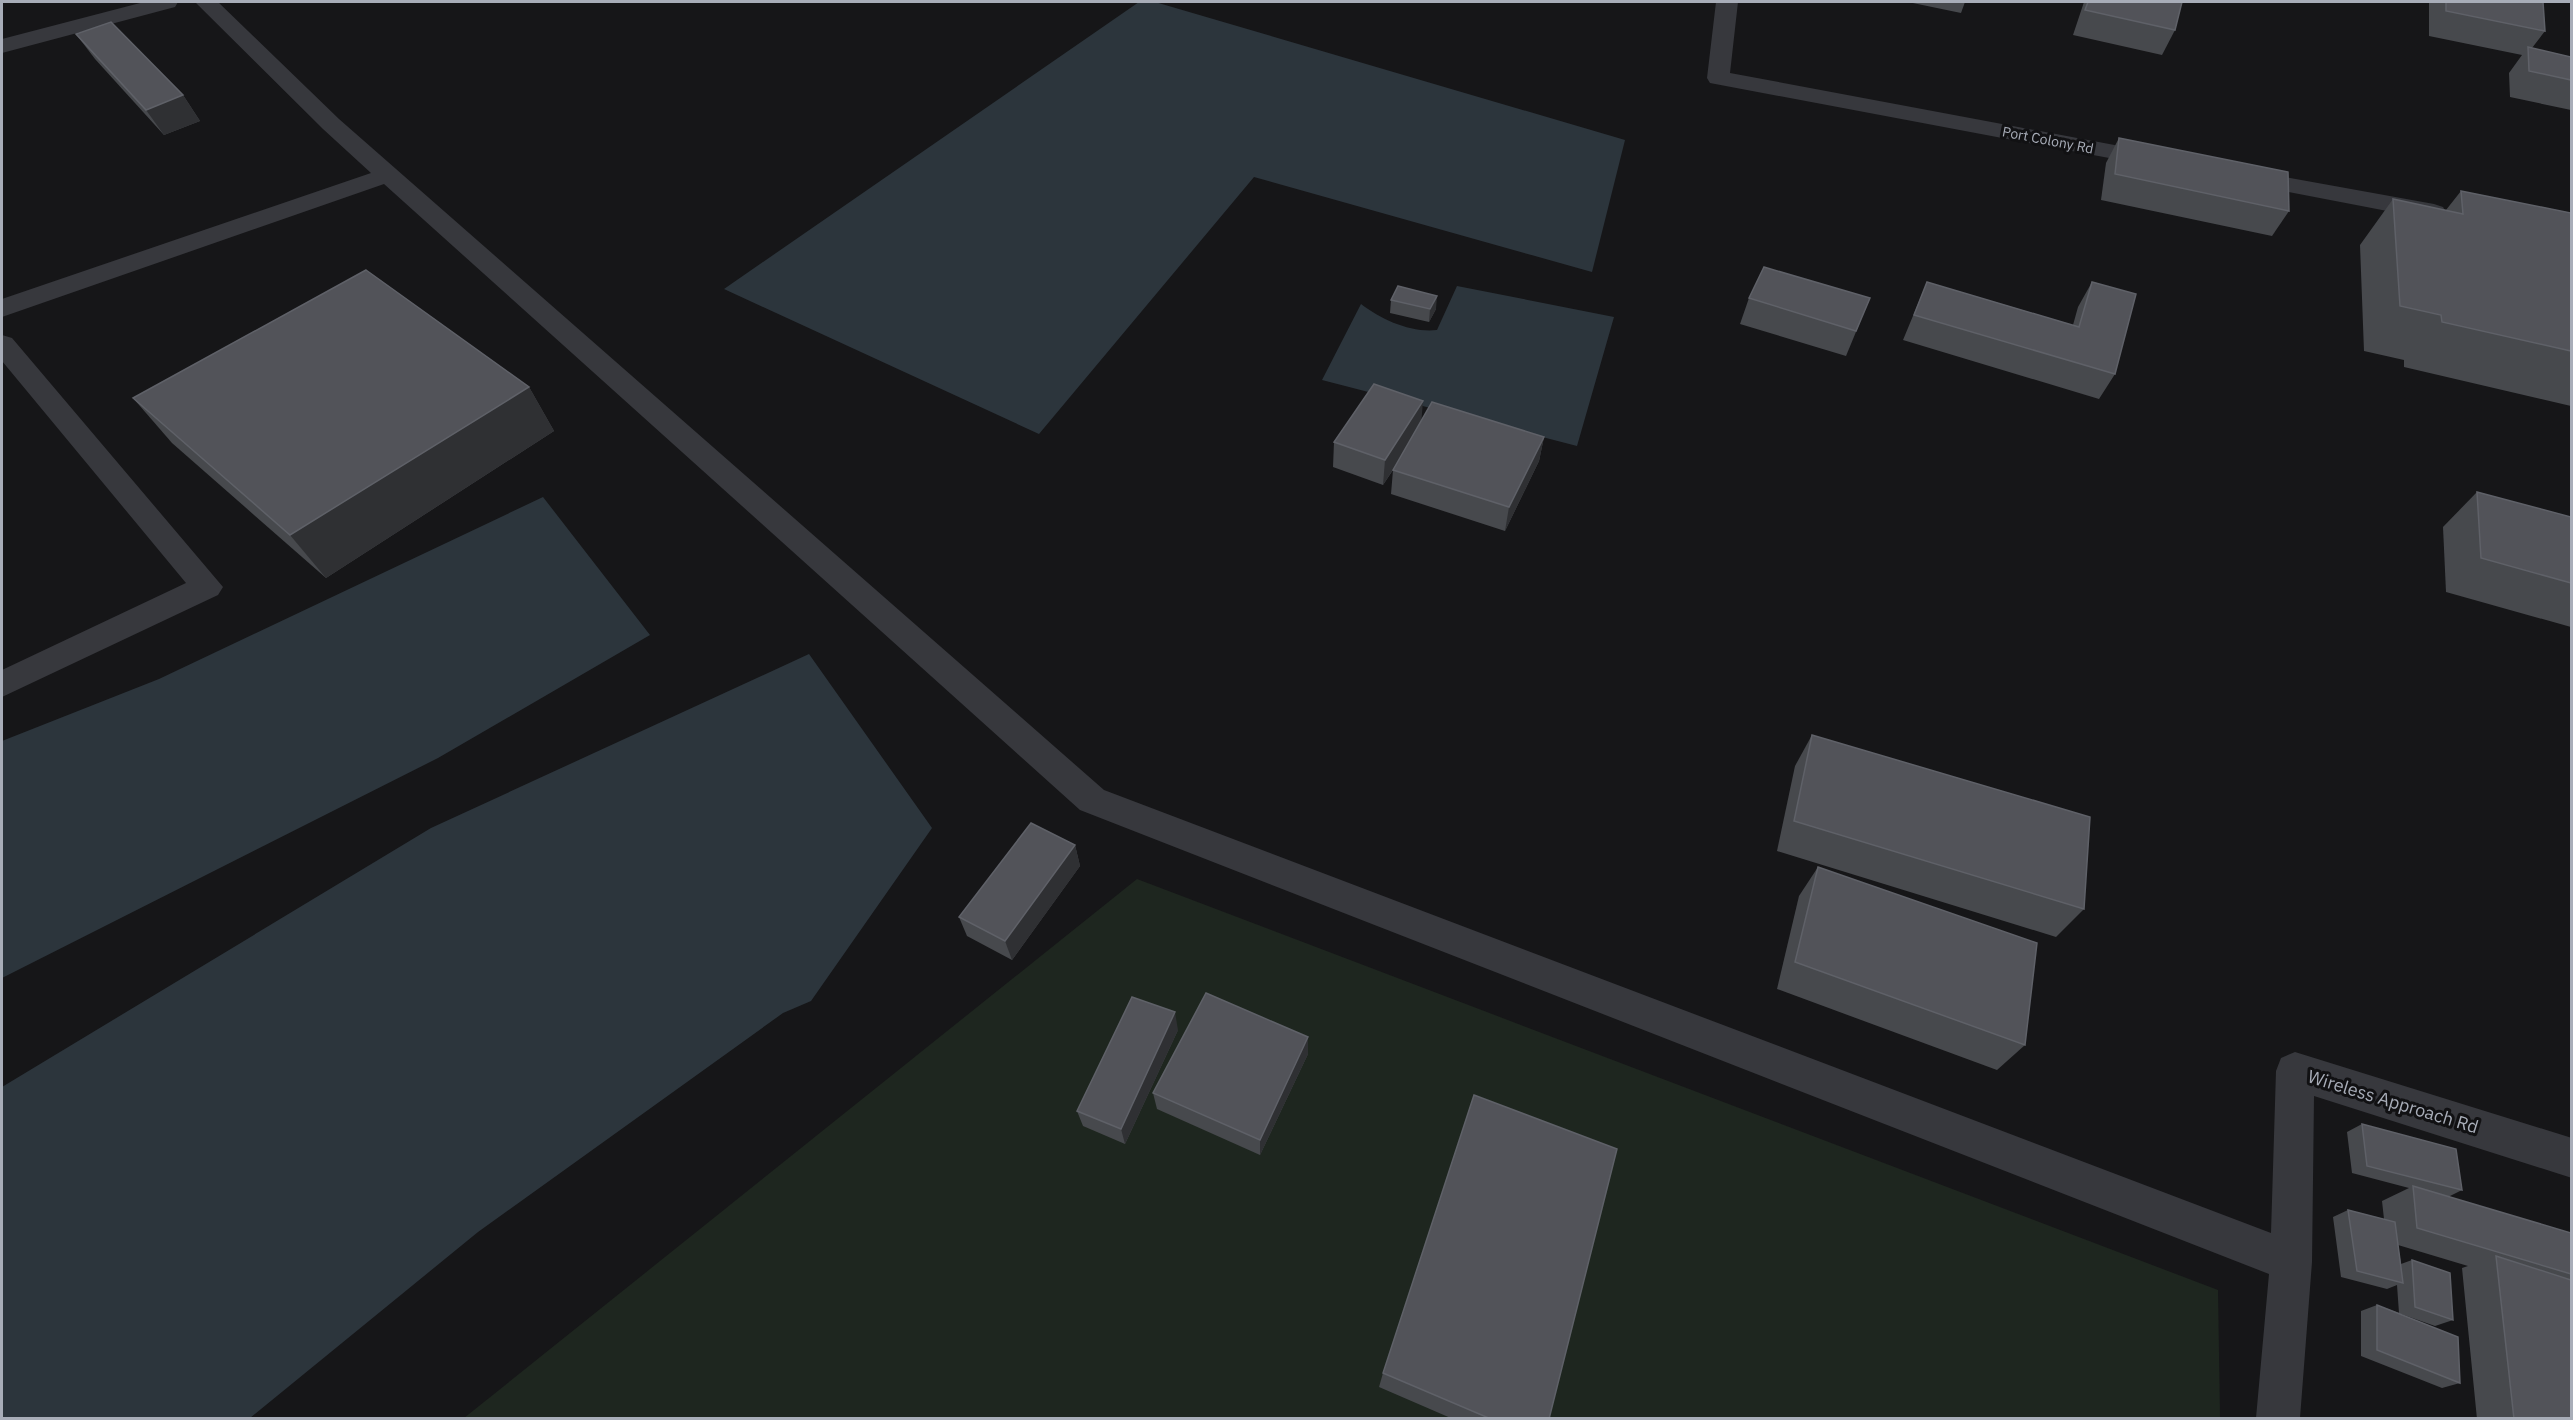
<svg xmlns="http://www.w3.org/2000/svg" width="2573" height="1420" font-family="'IBM Plex Sans',sans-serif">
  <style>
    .green { fill: #1e261f }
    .water { fill: #2c353c }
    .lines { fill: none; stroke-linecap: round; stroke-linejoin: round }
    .minor { fill: #37383d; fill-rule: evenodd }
    .wall { fill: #47494d }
    .shaded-wall { fill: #2f3033 }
    .building { fill: #525359; stroke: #5f6168; stroke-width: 1.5 }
    .labels { text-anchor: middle; stroke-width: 6; stroke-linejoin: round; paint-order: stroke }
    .far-street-label { font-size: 14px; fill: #a8adb8; stroke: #111113 }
    .near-street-label { font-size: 18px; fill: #a8adb8; stroke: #111113 }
  </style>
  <rect width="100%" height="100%" fill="#161618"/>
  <path class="green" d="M1137,879L2218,1290L2220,1418H464Z"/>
  <g class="water">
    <path d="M1139,2H1155L1625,140L1592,272L1254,177L1039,434L724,289Z"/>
    <path d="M1457,286L1614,317L1577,446L1322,380L1361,304C1382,320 1411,333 1437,330Z"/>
    <path d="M543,497L650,635L438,758L2,978V741L159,679Z"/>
    <path d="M809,654L932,828L811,1001L783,1013L478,1232L250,1418H2V1087L431,828Z"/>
  </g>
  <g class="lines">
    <g class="minor">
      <path d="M144,2H178L175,7L2,53V39Z"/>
      <path d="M195,2H218L339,119L1104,790L2271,1233L2276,1071L2281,1058L2295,1052L2572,1138V1178L2314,1096L2312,1262L2300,1418H2256L2269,1274L1080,810L384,184L2,317V299L371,173L323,129Z"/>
      <path d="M1716,2H1738L1730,73L2157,153L2166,155L2169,160L2166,165L2157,167L1710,83L1707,78Z"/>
      <path d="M2246,170L2434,204L2443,207L2446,212L2443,217L2434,220L2237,182L2234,177L2237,172Z"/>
      <path d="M2,335L12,338L223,587L218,595L2,697V670L186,583L2,361Z"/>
    </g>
  </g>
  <g class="wall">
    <path d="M1908,2H1965L1961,13Z"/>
    <path d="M2084,2H2182L2175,30L2162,55L2073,35Z"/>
    <path d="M2429,2H2543L2545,31L2532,48L2571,57V110L2510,97L2509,73L2522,55L2429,36Z"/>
    <path d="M76,34L183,95L200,121L164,135L95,59Z"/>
    <path d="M2119,138L2289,211L2272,236L2101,200L2106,163Z"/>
    <path d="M2461,191L2571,213V406L2404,367V360L2364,351L2360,245L2393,199L2446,210Z"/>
    <path d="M1927,282L2073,325L2078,307L2092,282L2115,374L2099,399L1903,340Z"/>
    <path d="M1749,298H1870L1846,356L1740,324Z"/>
    <path d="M1391,300L1436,309L1429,322L1390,313Z"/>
    <path d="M529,387L554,431L326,578L172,443L133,398Z"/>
    <path d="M1421,420L1544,437L1539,461L1505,531L1391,494L1393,470L1383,485L1333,467L1334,442Z"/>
    <path d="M2477,492L2571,517V627L2446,592L2443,527Z"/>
    <path d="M1812,735L2084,909L2056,937L1777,851L1795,766Z"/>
    <path d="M1075,845L1080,866L1012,960L967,936L959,917Z"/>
    <path d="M1818,867L2025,1045L1997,1070L1777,989L1799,896Z"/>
    <path d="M1178,1030L1125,1144L1083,1126L1077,1111Z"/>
    <path d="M1308,1054L1260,1155L1157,1109L1153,1093Z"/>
    <path d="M2362,1124L2462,1190L2448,1197L2571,1233V1419H2477L2462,1268L2468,1266L2398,1245L2401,1264L2412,1260L2453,1320L2435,1326L2401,1314L2460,1383L2442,1388L2361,1356V1311L2377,1305L2399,1313L2397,1285L2387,1289L2341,1277L2333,1217L2348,1210L2384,1219L2382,1201L2409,1188L2352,1173L2347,1132Z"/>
    <path d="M1383,1373L1549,1419H1453L1379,1387Z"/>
  </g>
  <g class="shaded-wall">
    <path d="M183,95L200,121L164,135L146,110Z"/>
    <path d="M1437,296L1436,309L1429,322L1430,309Z"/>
    <path d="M529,387L554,431L326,578L290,535Z"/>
    <path d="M1423,401L1421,426L1383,485L1385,460Z"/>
    <path d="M1544,437L1539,461L1505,531L1509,507Z"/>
    <path d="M1075,845L1080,866L1012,960L1005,941Z"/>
    <path d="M1175,1012L1178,1030L1125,1144L1121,1129Z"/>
    <path d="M1308,1037V1054L1260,1155V1140Z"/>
  </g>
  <g class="building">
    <path d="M2088,2H2182L2175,30L2085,10Z"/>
    <path d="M2446,2H2543L2545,31L2446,11Z"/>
    <path d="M111,22L183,95L146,110L76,34Z"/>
    <path d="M2528,47L2571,57V80L2529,71Z"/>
    <path d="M2119,138L2288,172L2289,211L2115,174Z"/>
    <path d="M2461,191L2571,213V351L2442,322L2441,315L2400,306L2393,199L2463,214Z"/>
    <path d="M1764,267L1870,298L1856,331L1749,298Z"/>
    <path d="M366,270L529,387L290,535L133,398Z"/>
    <path d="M1927,282L2079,327L2092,282L2136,294L2115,374L1914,315Z"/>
    <path d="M1398,286L1437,296L1430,309L1391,300Z"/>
    <path d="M1374,384L1423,401L1385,460L1334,442Z"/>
    <path d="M1432,402L1544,437L1509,507L1393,470Z"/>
    <path d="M2477,492L2571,517V583L2481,558Z"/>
    <path d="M1812,735L2090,817L2084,909L1794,821Z"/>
    <path d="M1031,823L1075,845L1005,941L959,917Z"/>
    <path d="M1818,867L2037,943L2025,1045L1795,962Z"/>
    <path d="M1206,993L1308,1037L1260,1140L1153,1093Z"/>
    <path d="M1132,997L1175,1012L1121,1129L1077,1111Z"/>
    <path d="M1474,1095L1617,1149L1549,1419H1491L1383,1373Z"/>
    <path d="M2362,1124L2456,1149L2462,1190L2367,1166Z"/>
    <path d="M2413,1186L2571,1233V1274L2417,1228Z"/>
    <path d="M2348,1210L2395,1222L2403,1283L2357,1271Z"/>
    <path d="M2496,1256L2571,1280V1419H2514Z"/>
    <path d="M2412,1260L2450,1273L2453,1320L2415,1307Z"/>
    <path d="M2377,1305L2458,1337L2460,1383L2377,1350Z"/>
  </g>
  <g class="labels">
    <g class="far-street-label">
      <text transform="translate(2048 140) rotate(11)" y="5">Port Colony Rd</text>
    </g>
    <g class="near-street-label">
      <text transform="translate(2393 1102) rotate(17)" y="6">Wireless Approach Rd</text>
    </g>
  </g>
  <rect width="2573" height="1420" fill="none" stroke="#a8adb8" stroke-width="6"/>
</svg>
